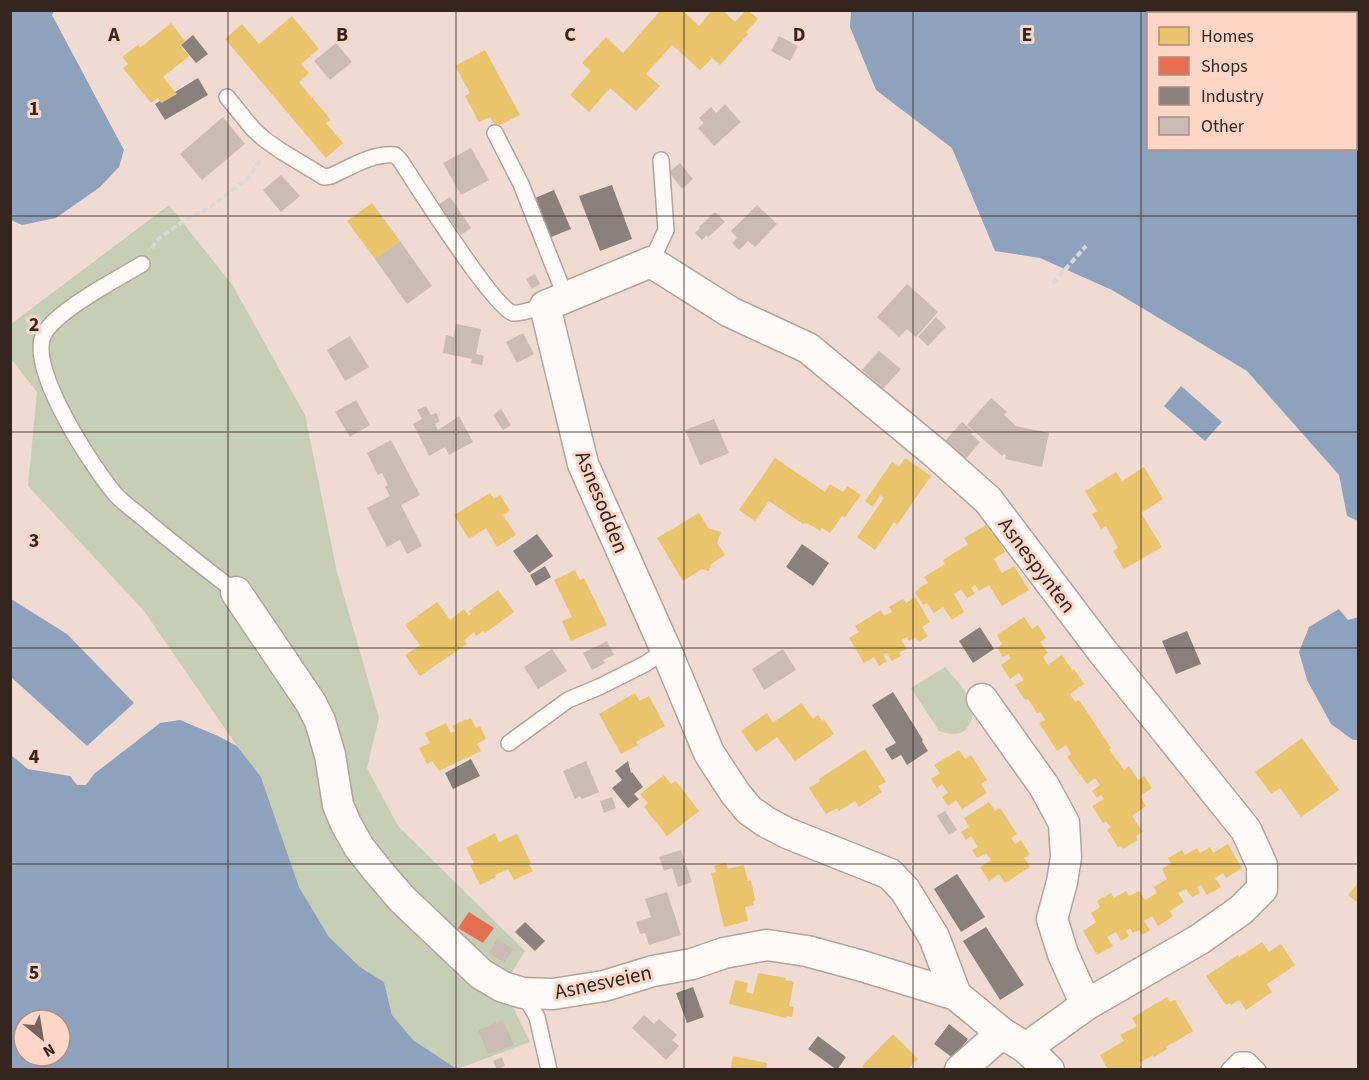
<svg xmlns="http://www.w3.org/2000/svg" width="1369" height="1080" font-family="'Source Sans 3',sans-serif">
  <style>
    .green { fill: #c6ceb6 }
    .water { fill: #8fa2bd; fill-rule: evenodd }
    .homes { fill: #e9c46a }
    .shops { fill: #e76f51 }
    .industry { fill: #8a817c }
    .building { fill: #cabbb3 }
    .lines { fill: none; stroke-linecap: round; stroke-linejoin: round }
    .lane-casing { stroke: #b3a39d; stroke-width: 18 }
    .street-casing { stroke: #b3a39d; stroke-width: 33 }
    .path { stroke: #dcd6d4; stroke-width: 4; stroke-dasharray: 6 3; stroke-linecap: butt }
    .lane { stroke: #fdfaf8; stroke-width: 15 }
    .street { stroke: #fdfaf8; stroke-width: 30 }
    .grid { fill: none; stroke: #34251f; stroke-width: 1.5; stroke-opacity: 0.55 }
    .labels { text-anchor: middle; stroke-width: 6; stroke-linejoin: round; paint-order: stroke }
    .street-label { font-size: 21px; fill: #34251f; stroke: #fdd6c6 }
    .grid-label { font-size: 20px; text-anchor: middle; font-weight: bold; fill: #34251f; stroke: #fdd6c6; stroke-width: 6; stroke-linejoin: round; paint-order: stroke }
  </style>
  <rect width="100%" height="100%" fill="#f0dbd3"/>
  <g class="green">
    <path d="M169,205L233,286L305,415L337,572L379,718L367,768L398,826L525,951L503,987L530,1042L457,1069L413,1040L392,1015L384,982L360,967L329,937L299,887L261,777L237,746L144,611L28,486L37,392L11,359V324Z"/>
    <path d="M945,667L959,683L974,705C974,717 969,734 954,734C949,734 944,732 939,731L911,688Z"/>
  </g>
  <g class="water">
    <path d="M11,10L54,11L52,15L124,150L119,167L100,187L56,218L22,225L11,220Z"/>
    <path d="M851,10L1358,11V521L1347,516L1339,475L1247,371L1112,290L1040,258L995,251L952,148L876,90L850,27ZM1148,14H1356V148H1148Z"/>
    <path d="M1181,386L1222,422L1205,441L1164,406Z"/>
    <path d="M11,599L67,634L134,703L87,746L11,677Z"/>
    <path d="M1339,609L1348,620L1358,617V740H1353L1331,724L1307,680L1299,652L1309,627Z"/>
    <path d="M180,720L218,736L237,746L261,777L299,887L329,937L360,967L384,982L392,1015L413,1040L457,1069H11V755L28,769L70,776L77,785H86L94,774L160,723ZM24,1020H60V1056H24Z"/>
  </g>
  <g class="homes">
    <path d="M661,10H682L699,26L712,10H722L735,22L746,10H748L758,19L746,32L748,34L720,65L712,58L700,70L672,45L646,74L660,86L636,111L610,88L589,112L570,95L591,71L582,63L606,37L623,53Z"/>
    <path d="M292,16L319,49L301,64L309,73L299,82L331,120L326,123L343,143L326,158L225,39L242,24L259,44Z"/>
    <path d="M171,23L185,41L180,45L189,56L163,77L177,94L161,103L158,98L151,103L123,68L128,64L122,57L138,45L140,48Z"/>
    <path d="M485,50L520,115L496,127L490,117L479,122L465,96L470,93L455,66Z"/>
    <path d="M372,203L400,241L375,259L347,221Z"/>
    <path d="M775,458L825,492L830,484L843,492L847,486L861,495L845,517L842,516L830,533L822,528L820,531L807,523V524L804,523L803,524L769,501L755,521L739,510Z"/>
    <path d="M905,458L931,476L897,525L894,522L875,550L857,537L884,498L880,495L873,507L865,501L892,462L899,467Z"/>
    <path d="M1144,467L1163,499L1141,513L1162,547L1124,569L1113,551L1118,548L1106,526L1101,529L1092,514L1097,511L1085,491L1116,472L1122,481Z"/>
    <path d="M490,493L494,499L500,495L510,511L503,515L516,535L497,547L486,528L469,539L454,515Z"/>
    <path d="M699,513L708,528L721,532L717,543L725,555L711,564L709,571L702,569L683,581L657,538Z"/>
    <path d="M986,525L992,534L994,533L1005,552L994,559L1002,573L1014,566L1029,590L1002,606L989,585L979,591L975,585L971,588L975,594L967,598L961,589L954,594L964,612L952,620L943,607L934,613L927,603L923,605L915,592L919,589V588L928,583L924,577L945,564L943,560L968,544L964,538Z"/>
    <path d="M575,570L580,580L584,578L607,625L571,641L562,621L572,617L554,580Z"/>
    <path d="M498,590L514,612L485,633L483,631L476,636L474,632L464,640L467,644L420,676L405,655L420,645L405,625L437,602L450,620L464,609L469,616L471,614L469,611Z"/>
    <path d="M915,597L930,622L922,627L928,636L919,642L915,637L909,641L907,637L901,640L907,649L899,653L901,656L892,661L887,653L883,655L887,661L879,666L874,657L864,663L849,638L859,632L855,626L881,610L884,616L892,612L889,607L903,599L906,603Z"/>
    <path d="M1024,617L1032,629L1038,625L1046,638L1040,642L1048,653L1043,657L1048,665L1062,655L1072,670L1074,669L1084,684L1070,694L1075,702L1079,700L1111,748L1109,749L1117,761H1118L1124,770L1129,766L1138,780L1144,776L1152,788L1140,796L1146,806L1132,816L1143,832L1136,836L1138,840L1123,849L1121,846L1118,847L1107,830L1111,827L1106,821L1103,823L1092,806L1104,799L1101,795L1097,798L1092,791L1100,785L1095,778L1087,784L1067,757L1071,754L1066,745L1057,751L1039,723L1045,720L1040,712L1037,713L1028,699L1025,700L1015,685L1024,680L1019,673L1010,679L1001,665L1011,658L1008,654L1003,657L997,648L1002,644L997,635Z"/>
    <path d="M635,693L639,701L649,696L665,726L636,742L638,745L621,754L599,714Z"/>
    <path d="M801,703L813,719L818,715L822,721L824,719L834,734L795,761L777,737L756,752L741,731L767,713L773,723Z"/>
    <path d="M471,718L476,728L480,726L486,739L477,744L481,751L439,771L432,761L427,764L419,748L430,743L425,733L446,723L451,733L455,731L452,726L466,719V720Z"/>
    <path d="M1302,738L1339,790L1301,817L1280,788L1271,794L1255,772Z"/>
    <path d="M865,749L886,782L878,786L882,792L859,807L855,801L839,811L837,808L826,814L809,788L820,781L819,779Z"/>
    <path d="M959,750L965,759L971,755L987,780L981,784L987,793L962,809L956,800L948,806L942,797L948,793L942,784L937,788L931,779L940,773L934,765Z"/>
    <path d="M664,775L671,784L676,781L699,811L667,836L644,807L648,803L640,794Z"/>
    <path d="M989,802L995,811L1000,808L1017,834L1011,838L1015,844L1021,840L1030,855L1024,858L1030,867L1005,883L999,874L989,881L980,867L991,860L986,853L977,858L972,850L978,847L971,836L966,840L961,832L969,827L964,818Z"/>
    <path d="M495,833L499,842L517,834L531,863L529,864L533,871L514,880L508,869L495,875L496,877L480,885L470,865L474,863L466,848Z"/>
    <path d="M1228,844L1242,868L1226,878L1223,873L1215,878L1221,887L1207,895L1201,885L1197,887L1200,893L1192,897L1186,889L1178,893L1184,902L1170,911L1173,916L1158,926L1152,916L1144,921L1150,930L1142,935L1139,930L1133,933L1130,928L1126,931L1129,936L1121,941L1116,932L1107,937L1113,946L1097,955L1083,931L1096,922L1091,913L1100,907L1097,901L1111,893L1114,898L1126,891L1129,896L1139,891L1145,900L1157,893L1154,887L1167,879L1162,869L1171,863L1168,858L1182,850L1185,855L1197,848L1200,853L1210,847L1213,853Z"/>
    <path d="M726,863L728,869L744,865L748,881L751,880L755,900L753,901L754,905L745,907L748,921L724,927L711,873L716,872L714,866Z"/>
    <path d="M1358,883V903L1348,895Z"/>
    <path d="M1262,942L1269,952L1281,944L1295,965L1267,984L1272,992L1246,1010L1239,1000L1231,1005L1230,1003L1226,1005L1206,976L1238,955L1239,957Z"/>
    <path d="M758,973L786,978L785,980L794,982L789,1006L794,1007L792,1017L787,1016L786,1018L729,1004L735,980L748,983L746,992L753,994Z"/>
    <path d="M1167,997L1170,1002L1175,1000L1193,1031L1166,1047L1167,1049L1154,1057L1153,1055L1139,1063L1142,1068L1139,1070H1108L1100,1055L1124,1041L1120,1035L1137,1026L1132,1018Z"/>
    <path d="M893,1034L918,1059L907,1070H865L862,1066Z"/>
    <path d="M733,1056L767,1063L766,1070H730Z"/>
  </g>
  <path class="shops" d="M469,912L494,928L483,943L458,928Z"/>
  <g class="industry">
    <path d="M193,35L208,54L196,63L181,45Z"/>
    <path d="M198,78L208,95L165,120L155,104L160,101L161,103L177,94L175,92Z"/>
    <path d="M612,185L632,239L600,251L579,196Z"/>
    <path d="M554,190L571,229L544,240L528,201Z"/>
    <path d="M537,534L553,556L529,573L513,551Z"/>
    <path d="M802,544L829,563L813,586L786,567Z"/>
    <path d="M545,566L551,577L536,586L530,575Z"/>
    <path d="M980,627L994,649L973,663L959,641Z"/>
    <path d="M1187,631L1201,664L1176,674L1162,641Z"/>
    <path d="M893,692L923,740L922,741L928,751L907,765L901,755L892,760L885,749L896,743L872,705Z"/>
    <path d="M471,759L480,776L453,789L445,773Z"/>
    <path d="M628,761L631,773L632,772L643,787L634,794L639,799L628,808L612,788L622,780L615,771Z"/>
    <path d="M957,874L985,917L961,932L934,889Z"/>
    <path d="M525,922L545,941L535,951L515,932Z"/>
    <path d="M986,927L1024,985L1000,1000L963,941Z"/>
    <path d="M693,987L704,1017L687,1023L676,993Z"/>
    <path d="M949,1024L968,1039L953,1058L934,1044Z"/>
    <path d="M818,1036L846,1057L837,1070L808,1049Z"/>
  </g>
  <g class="building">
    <path d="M779,36L798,46L790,61L771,51Z"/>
    <path d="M336,43L352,62L330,80L314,61Z"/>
    <path d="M725,104L741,122L714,146L698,128L704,123L699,118L711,107L716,113Z"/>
    <path d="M223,117L245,144L202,180L180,154Z"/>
    <path d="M471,148L489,180L461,195L443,163Z"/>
    <path d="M680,163L693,179L682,189L669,172Z"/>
    <path d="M281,175L300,196L281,212L263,190Z"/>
    <path d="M450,197L471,228L461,235L439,204Z"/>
    <path d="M757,205L777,224L755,247L748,241L739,250L732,243L737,238L731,231Z"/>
    <path d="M715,212L725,222L708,237L707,235L702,240L695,233L700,228L699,227Z"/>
    <path d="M400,241L432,286L407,304L375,259Z"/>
    <path d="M535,274L540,284L532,289L526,279Z"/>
    <path d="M907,284L938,312L916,337L907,329L899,337L877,317Z"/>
    <path d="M936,317L946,327L928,346L918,337Z"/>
    <path d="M456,324L481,329L476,354L484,356L482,365L471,363L472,359L443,353L446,335L454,337Z"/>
    <path d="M523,333L534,354L517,363L506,342Z"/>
    <path d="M350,336L369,367L345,381L327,350Z"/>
    <path d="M879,351L901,369L883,389L862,370Z"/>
    <path d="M991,398L1007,412L1004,415L1016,426L1049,433L1042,467L1005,459L1006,455L1003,454L1002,456L967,425Z"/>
    <path d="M356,400L370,425L350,437L335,412Z"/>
    <path d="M426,406L431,415L436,413L440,421L435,424L438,430L459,416L473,442L449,455L445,447L429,456L413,424L422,419L417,410Z"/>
    <path d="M501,409L511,425L503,430L493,415Z"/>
    <path d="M714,419L729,453L700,465L685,430Z"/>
    <path d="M962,422L974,432L971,434L980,442L964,461L943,443Z"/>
    <path d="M391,440L420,495L401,505L422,546L407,554L400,540L387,547L367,508L390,496L385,487L388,485L382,473L378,475L367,453Z"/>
    <path d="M607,641L614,655L603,660L605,663L592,670L583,653Z"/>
    <path d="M552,649L567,671L538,689L524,667Z"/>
    <path d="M783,649L796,670L764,690L752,669Z"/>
    <path d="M586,761L599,792L582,799L580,796L575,799L563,771Z"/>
    <path d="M612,797L616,808L604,813L600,801Z"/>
    <path d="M945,811L957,830L949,835L937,816Z"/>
    <path d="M681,850L692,882L678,887L672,868L664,871L659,857Z"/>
    <path d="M667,892L681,935L649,945L645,933L640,934L636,922L651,917L645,899Z"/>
    <path d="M497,939L513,949L504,963L489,953Z"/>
    <path d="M644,1015L654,1024L659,1019L677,1035L672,1040L679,1046L666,1060L632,1028Z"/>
    <path d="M503,1020L514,1045L494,1053V1052L488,1054L478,1030Z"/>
    <path d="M502,1057L505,1066L497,1070L493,1061Z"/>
  </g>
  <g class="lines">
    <g class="lane-casing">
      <g id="lane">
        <path d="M227,97L253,129L264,139L281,151L324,177L331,176C351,167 372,153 395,155L400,160C415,183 494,308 513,313C520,314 537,308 545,306"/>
        <path d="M495,133L521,184L566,298"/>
        <path d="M651,262L666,230L661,160"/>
        <path d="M142,264C119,278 53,312 43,336C29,371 92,466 115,494C125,505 139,514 150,524C178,547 207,570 236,592"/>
        <path d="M509,743L568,700L599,687L645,664L666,650"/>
        <path d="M523,993L537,1017L549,1070"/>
        <path d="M1229,1070L1239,1060H1248L1258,1070"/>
      </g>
    </g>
    <g class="street-casing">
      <g id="street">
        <path d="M236,592L311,703L320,721L330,755L338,805L346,824L359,847L377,870L402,899L481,974L503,987L523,993L553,994L604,986L653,971L692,964L724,953L767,945L807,951L862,966L956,995L1002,1033L1026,1048L1049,1070"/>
        <path d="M982,699L1044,786L1064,823L1066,857L1062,882L1052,919L1063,954L1086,1005L1026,1048"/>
        <path d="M956,995L934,937L905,890L890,874L787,833L766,822L749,810L735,793L709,753L666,650L583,464L545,306L651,262L730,312L808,348L934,452L988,500L1103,652L1246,830L1262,865V889L1241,910L1200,939L1086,1005"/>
        <path d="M960,1070L1002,1033"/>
      </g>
    </g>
    <g class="path">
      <path d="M152,248L158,239L185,220L209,208L248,178L261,159"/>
      <path d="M1053,283L1086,246"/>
    </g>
    <use href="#lane" class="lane"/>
    <use href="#street" class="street"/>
  </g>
  <path class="grid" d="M228,10V1070M456,10V1070M684,10V1070M913,10V1070M1141,10V1070M10,216H1358M10,432H1358M10,648H1358M10,864H1358"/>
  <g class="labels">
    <g class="street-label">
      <text transform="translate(602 502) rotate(68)" y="7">Asnesodden</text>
      <text transform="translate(1037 565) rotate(53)" y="7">Asnespynten</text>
      <text transform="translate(603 982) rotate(-12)" y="7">Asnesveien</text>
    </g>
  </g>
  <g class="grid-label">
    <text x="114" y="41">A</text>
    <text x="342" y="41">B</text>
    <text x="570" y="41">C</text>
    <text x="799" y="41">D</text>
    <text x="1027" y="41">E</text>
    <text x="34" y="115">1</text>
    <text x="34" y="331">2</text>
    <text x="34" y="547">3</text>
    <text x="34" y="763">4</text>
    <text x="34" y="979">5</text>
  </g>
  <rect width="1369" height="1080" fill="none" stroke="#34251f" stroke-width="24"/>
  <rect x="1147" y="12" width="210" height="138" fill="#fdd6c6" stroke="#ad8f83" stroke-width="1.5"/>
  <rect x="1159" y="27" width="30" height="18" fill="#e9c46a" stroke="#ad8f83" stroke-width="1.5"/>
  <text x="1201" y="42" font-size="18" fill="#34251f">Homes</text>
  <rect x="1159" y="57" width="30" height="18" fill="#e76f51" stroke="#ad8f83" stroke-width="1.5"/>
  <text x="1201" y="72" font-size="18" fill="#34251f">Shops</text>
  <rect x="1159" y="87" width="30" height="18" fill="#8a817c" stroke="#ad8f83" stroke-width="1.5"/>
  <text x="1201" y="102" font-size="18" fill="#34251f">Industry</text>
  <rect x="1159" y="117" width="30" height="18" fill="#cabbb3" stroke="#ad8f83" stroke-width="1.5"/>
  <text x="1201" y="132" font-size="18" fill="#34251f">Other</text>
  <g transform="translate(42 1038) rotate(150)"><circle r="28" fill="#fdd6c6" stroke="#ad8f83" stroke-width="1.5"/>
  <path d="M0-4.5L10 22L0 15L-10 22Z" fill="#76655e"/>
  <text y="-9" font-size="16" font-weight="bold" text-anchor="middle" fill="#34251f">N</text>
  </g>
</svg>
